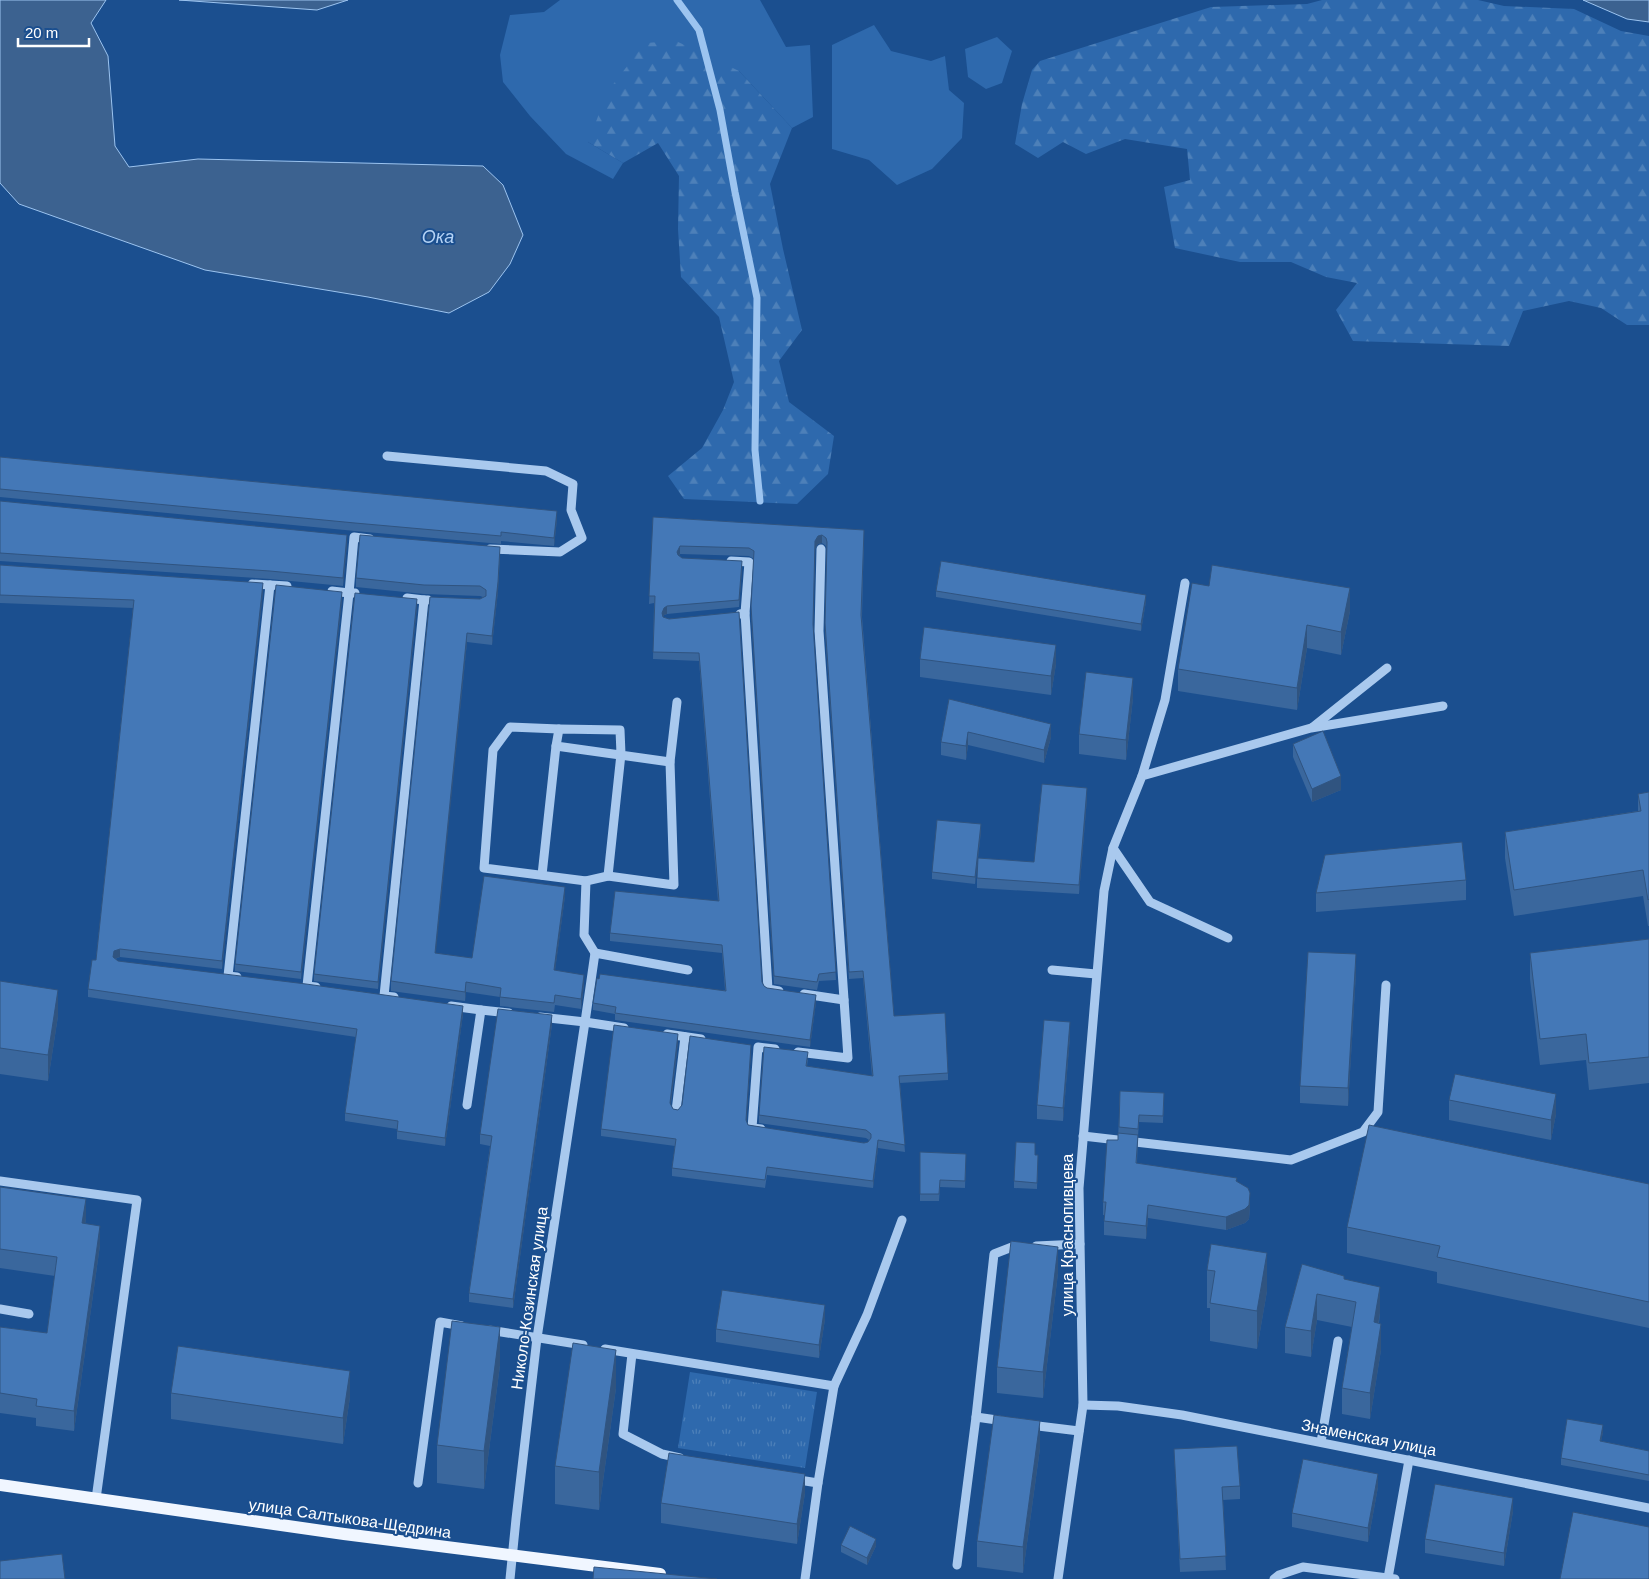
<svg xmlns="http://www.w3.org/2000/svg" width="1649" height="1579" font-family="Helvetica,sans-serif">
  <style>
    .green { fill: #2e69ad }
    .forest { fill: url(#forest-firs) }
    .park { fill: url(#park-tufts) }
    .water { fill: #3c6290; stroke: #9cc4f0 }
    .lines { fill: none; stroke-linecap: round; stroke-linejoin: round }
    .stream { stroke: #9cc4f0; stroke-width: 7 }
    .minor { stroke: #a9c9ee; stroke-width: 9 }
    .major { stroke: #f0f6ff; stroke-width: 12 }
    .wall { fill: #3a679d }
    .shaded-wall { fill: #305480 }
    .building { fill: #4478b7; stroke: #305480 }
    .labels { text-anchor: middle; stroke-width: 4; stroke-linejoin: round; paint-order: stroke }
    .street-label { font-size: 16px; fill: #fff; stroke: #1b4f8f }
    .water-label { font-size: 18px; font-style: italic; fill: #b5d3f5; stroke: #1b4f8f }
  </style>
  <defs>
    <pattern id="forest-firs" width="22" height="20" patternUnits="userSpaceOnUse" patternTransform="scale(1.25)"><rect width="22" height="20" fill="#2e69ad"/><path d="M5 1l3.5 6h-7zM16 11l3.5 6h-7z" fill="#4d80b9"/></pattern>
    <pattern id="park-tufts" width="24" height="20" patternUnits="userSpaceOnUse" patternTransform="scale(1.25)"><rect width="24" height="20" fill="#2e69ad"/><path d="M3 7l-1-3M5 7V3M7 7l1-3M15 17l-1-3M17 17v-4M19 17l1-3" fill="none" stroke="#4d80b9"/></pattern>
  </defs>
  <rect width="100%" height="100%" fill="#1b4f8f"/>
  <g class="green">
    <path d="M560,0H760L786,47L810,45L813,117L792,128L739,71L588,142L623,163L613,179L566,154L530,116L503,82L500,55L510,15L544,12Z"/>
    <path d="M874,25L891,51L931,61L945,56L949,90L964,103L962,138L932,169L897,185L869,160L832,149V45Z"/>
    <path d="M997,37L1012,51L1002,83L986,89L968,77L965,49Z"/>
  </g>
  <g class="forest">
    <path d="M1322,0H1478L1504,6L1574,9L1621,31L1649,36V325H1627L1601,308L1569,301L1523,311L1509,346L1353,341L1336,310L1357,283L1326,277L1291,262H1240L1175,248L1164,187L1190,180L1187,149L1125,139L1086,154L1063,142L1038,158L1015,144L1022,104L1032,70L1040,61L1211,7L1307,4Z"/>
    <path d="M676,41L739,71L792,128L770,184L783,249L802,330L779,361L789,402L834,436L828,474L797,504L684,499L668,476L702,448L723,410L734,382L719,317L681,277L678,229L679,176L658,143L623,163L588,142L608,91L645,43Z"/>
  </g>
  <path class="park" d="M690,1372L817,1392L805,1468L678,1448Z"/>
  <g class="water">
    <path d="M0,0H106L91,23L108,56L115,146L129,167L198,159L483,166L503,185L523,235L510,264L489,292L449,313L368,297L205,270L19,204L0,183Z"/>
    <path d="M179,0H348L317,10Z"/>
    <path d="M1583,0H1649V22L1627,19Z"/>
  </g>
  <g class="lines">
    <path class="stream" d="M677,0L699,30L720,110L735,192L757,298L755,450L760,501"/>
    <g class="minor">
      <path d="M387,456L546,471L573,484L571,510L582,538L560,552L490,549"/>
      <path d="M731,561L749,562L745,613L740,614"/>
      <path d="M252,584L287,586"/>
      <path d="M355,593H349L354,537L370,539"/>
      <path d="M407,598L424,600"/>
      <path d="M745,613L768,989L779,991"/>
      <path d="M1313,727L1387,668"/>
      <path d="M559,729L510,727L493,750L484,868L586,881"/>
      <path d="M1142,776L1165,700L1185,583"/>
      <path d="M1113,848L1150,902L1228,938"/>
      <path d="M542,875L556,746"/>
      <path d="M608,876L621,754L620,730L559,729L556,746L670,762"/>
      <path d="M595,953L584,935L586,881L608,876L674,885L670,762L677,702"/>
      <path d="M1052,970L1096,974"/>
      <path d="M237,977L228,976L270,585"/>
      <path d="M316,987L307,986L349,593L332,591"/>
      <path d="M804,994L844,1000"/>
      <path d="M394,997L384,996L424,600H428"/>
      <path d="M451,1006L481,1010"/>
      <path d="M624,1028L585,1022L595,953L688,970"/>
      <path d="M667,1034L701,1039"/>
      <path d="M798,1052L848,1058L819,631L821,549"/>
      <path d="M467,1105L481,1010L509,1013"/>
      <path d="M676,1111L685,1037"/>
      <path d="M761,1129L752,1128L758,1047L775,1049"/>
      <path d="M1083,1136L1291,1160L1363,1132L1378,1112L1386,985"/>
      <path d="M0,1181L137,1200L96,1499"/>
      <path d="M1036,1246L1080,1244"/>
      <path d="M0,1309L29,1314"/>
      <path d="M489,1330L583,1345"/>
      <path d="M605,1349L834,1386L867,1315L902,1220"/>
      <path d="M632,1354L623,1434L662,1454L680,1458"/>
      <path d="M1083,1405L1118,1406L1182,1415L1649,1508"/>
      <path d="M976,1417L994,1254L1012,1247H1020"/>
      <path d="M1030,1425L1079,1431"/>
      <path d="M1321,1442L1338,1341"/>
      <path d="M793,1479L818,1483"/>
      <path d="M418,1483L440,1322L462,1326"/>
      <path d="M957,1565L976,1417L1004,1421"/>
      <path d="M1388,1578L1409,1460"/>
      <path d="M510,1579L516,1519L537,1338L585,1022L540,1017"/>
      <path d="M805,1579L818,1483L834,1386"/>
      <path d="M1058,1579L1083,1405L1079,1188L1104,891L1113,848L1142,776L1311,728L1443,706"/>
      <path d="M1274,1579L1279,1575L1303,1567L1395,1579"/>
    </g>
    <path class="major" d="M0,1485L344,1534L660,1574"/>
  </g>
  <g class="wall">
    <path d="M0,457L557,519L554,546L501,541V544L355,531L0,497Z"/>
    <path d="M0,501L347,543L343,586L270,579L0,561Z"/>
    <path d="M653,517L864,530L862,617L894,1016L948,1073V1080L900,1083L905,1152L878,1148L873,1188L767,1175L765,1188L672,1176V1168L675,1146L601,1136V1129L678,1042L671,1104L673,1109L678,1110L751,1052L746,1121L748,1125L864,1143L868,1142L869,1140L866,1138L759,1123V1115L808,1059L807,1066L872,1076L863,978L849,979L825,631L827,549L826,546L822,543L818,544L815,549L813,626L836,980L819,981L817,990L774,984L751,613L754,559L749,556L680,554L679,556L682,558L742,568L739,607L667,614L664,615L663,617L669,619L739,612L762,982L764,986L767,988L816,1002L810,1047L615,1020V1014L593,1010V1003L725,990L722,953L610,941V933L718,901L699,661L653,659L654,603L649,604Z"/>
    <path d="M500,556L498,591L492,645L467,642L435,953L472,958L565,896L555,970L584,984L581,1009L555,1005L554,1012L500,1006V997L466,992L465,1001L391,991V981L430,597L480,599L483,597L480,596L424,594L356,587V578Z"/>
    <path d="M0,565L263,591L222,969L120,957L115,959L118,961L463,1014L445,1146L397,1139V1129L345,1121V1113L356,1037L88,997V989L96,960L133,608L0,603Z"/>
    <path d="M936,591L1146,601L1141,631L936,597Z"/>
    <path d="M342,599L301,979L235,971V964Z"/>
    <path d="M417,606L378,989L314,981V974Z"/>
    <path d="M1350,611L1341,655L1307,648L1297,710L1178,691V669Z"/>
    <path d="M920,659L1056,664L1051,695L920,677Z"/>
    <path d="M1133,698L1126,760L1079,754V734Z"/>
    <path d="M949,699L1051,737L1044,763L968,745L966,760L941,755V742Z"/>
    <path d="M1293,744L1341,790L1312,802L1293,757Z"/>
    <path d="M1649,792V926H1648L1643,896L1514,916L1505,858V832L1638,811V794Z"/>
    <path d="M1087,798L1079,894L977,888V878L1034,862Z"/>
    <path d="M981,831L975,884L932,879V872Z"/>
    <path d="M1466,880V900L1316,912V893Z"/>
    <path d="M1649,939V1083L1589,1090L1586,1060L1540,1065L1530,979V953Z"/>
    <path d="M1356,972L1348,1106L1300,1103V1086Z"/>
    <path d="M0,981L58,1016L48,1081L0,1074Z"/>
    <path d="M552,1024L513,1308L469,1302V1293L490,1146L480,1144V1134Z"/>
    <path d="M1070,1036L1063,1121L1037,1119V1105Z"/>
    <path d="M1120,1091L1164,1093L1163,1123L1139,1122L1138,1136L1137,1163L1237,1182L1250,1207L1249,1219L1245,1223L1226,1230L1148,1218L1146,1239L1104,1235V1215H1103V1202L1118,1140Z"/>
    <path d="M1449,1100L1556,1114L1551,1140L1449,1120Z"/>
    <path d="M920,1152L966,1154L965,1188L940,1187L939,1201H920Z"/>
    <path d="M1035,1155H1038L1037,1189L1014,1188V1181Z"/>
    <path d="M1649,1184V1328L1437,1283V1272L1347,1253V1227Z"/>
    <path d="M0,1187L86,1219L85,1224L100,1245L74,1431L36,1426V1418L0,1413V1327L47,1333L55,1276L0,1268Z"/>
    <path d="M1211,1244L1267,1291L1257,1349L1210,1341V1308H1207V1270Z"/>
    <path d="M1302,1264L1344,1279L1380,1313L1379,1323L1381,1350L1370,1419L1342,1414V1388L1352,1327L1317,1320L1311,1357L1285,1353V1327Z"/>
    <path d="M1058,1273L1043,1398L997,1393V1367Z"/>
    <path d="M825,1319L819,1358L716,1342V1329Z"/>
    <path d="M500,1365L484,1489L437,1483V1445Z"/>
    <path d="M616,1388L599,1510L555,1504V1466Z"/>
    <path d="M171,1393L350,1397L343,1444L171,1419Z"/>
    <path d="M1603,1432L1601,1441L1649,1451V1481L1561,1465V1458Z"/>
    <path d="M1040,1448L1023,1573L977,1567V1541Z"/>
    <path d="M1174,1449L1240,1486V1499L1223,1500L1226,1570L1180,1572Z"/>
    <path d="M1378,1487L1368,1542L1292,1527V1513Z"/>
    <path d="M805,1493L797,1544L661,1523V1503Z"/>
    <path d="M1513,1511L1504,1566L1425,1553V1539Z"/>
    <path d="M841,1545L876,1546L867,1565L841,1552Z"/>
  </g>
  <g class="shaded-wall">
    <path d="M557,511V519L554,546V538Z"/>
    <path d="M347,535V543L343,586V578Z"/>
    <path d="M822,535V543L818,544L815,549V541L818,536Z"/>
    <path d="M680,546V554L677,559V552Z"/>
    <path d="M500,547L498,591L492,645V636Z"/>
    <path d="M742,561V568L739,607V600Z"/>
    <path d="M263,583V591L222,969V961Z"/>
    <path d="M1350,588V611L1341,655V632Z"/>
    <path d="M342,592V599L301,979V972Z"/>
    <path d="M1146,595V601L1141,631V624Z"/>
    <path d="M417,599V606L378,989V982Z"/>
    <path d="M667,606V614L664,615L662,620V613L664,608Z"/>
    <path d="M1307,625V648L1297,710V688Z"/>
    <path d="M467,633V642L435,962V953Z"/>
    <path d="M1056,645V664L1051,695V676Z"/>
    <path d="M1133,678V698L1126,760V740Z"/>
    <path d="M1051,724V737L1044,763V750Z"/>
    <path d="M968,732V745L966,760V746Z"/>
    <path d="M1341,776V790L1312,802V789Z"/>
    <path d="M1087,788V798L1079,894V885Z"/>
    <path d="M981,824V831L975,884V877Z"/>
    <path d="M565,887V896L554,979V970Z"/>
    <path d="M120,949V957L114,959L113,957L114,951Z"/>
    <path d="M1356,954V972L1348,1106V1088Z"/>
    <path d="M584,975V984L581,1009V999Z"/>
    <path d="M466,982V992L465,1001V992Z"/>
    <path d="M58,990V1016L48,1081V1055Z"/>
    <path d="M816,995V1002L810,1047V1040Z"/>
    <path d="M463,1006V1014L445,1146V1138Z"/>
    <path d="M552,1015V1024L513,1308V1299Z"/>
    <path d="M1070,1022V1036L1063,1121V1108Z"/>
    <path d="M678,1034V1042L670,1110V1103Z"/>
    <path d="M751,1045V1052L746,1128V1120Z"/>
    <path d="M1556,1094V1114L1551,1140V1120Z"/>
    <path d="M878,1140V1148L873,1188V1181Z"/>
    <path d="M1250,1193V1207L1249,1219L1245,1223L1226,1230V1217Z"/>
    <path d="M86,1199V1219L82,1243V1223Z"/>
    <path d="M1148,1205V1218L1146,1239V1226Z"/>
    <path d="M100,1226V1245L74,1431V1411Z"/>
    <path d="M1058,1247V1273L1043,1398V1372Z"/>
    <path d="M1267,1253V1291L1257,1349V1311Z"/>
    <path d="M1380,1287V1313L1374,1349V1322Z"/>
    <path d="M1317,1294V1320L1311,1357V1331Z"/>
    <path d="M825,1305V1319L819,1358V1345Z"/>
    <path d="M1381,1324V1350L1370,1419V1393Z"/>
    <path d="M500,1327V1365L484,1489V1451Z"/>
    <path d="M616,1350V1388L599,1510V1472Z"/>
    <path d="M350,1371V1397L343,1444V1418Z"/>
    <path d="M1040,1421V1448L1023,1573V1547Z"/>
    <path d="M1603,1425V1432L1600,1448V1441Z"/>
    <path d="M805,1474V1493L797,1544V1524Z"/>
    <path d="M1378,1474V1487L1368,1542V1528Z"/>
    <path d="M1513,1498V1511L1504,1566V1553Z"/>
    <path d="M876,1539V1546L867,1565V1558Z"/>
  </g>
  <g class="building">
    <path d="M0,457L557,511L554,538L501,532V536L355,523L0,489Z"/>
    <path d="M0,501L347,535L343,578L270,571L0,553Z"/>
    <path d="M653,517L864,530L861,615L894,1016L945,1013L948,1073L899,1076L905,1145L878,1140L873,1181L767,1167L765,1180L672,1168L676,1139L601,1129L614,1025L678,1034L670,1103L673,1109L678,1110L682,1105L690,1036L751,1045L746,1120L748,1125L864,1143L868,1142L871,1138V1134L866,1130L759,1115L764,1047L808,1052L806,1066L873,1076L863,971L849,972L825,623L827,542L826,538L822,535L818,536L815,541L813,624L836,972L819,974L817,982L774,976L751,606L754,551L749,548L680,546L677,552L678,555L682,558L742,561L739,600L667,606L664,608L662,613L663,617L669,619L739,612L762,982L764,986L767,988L816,995L810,1040L615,1013L616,1007L593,1003L597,978L599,979L600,974L726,991L722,945L610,933L615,891L719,901L699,653L653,652L655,596H649Z"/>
    <path d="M360,535L500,547L498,582L492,636L467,633L435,953L472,958L484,876L565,887L554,970L584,975L581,999L555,995L554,1003L500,997L501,988L466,982L465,992L391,981L430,597L480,599L486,596V590L480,586L424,585L356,578Z"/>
    <path d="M941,561L1146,595L1141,624L936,591Z"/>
    <path d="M0,565L263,583L222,961L120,949L114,951L113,957L118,961L306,984L463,1006L445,1138L397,1131L398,1121L345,1113L357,1029L88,989L92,960H96L134,600L0,595Z"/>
    <path d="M1212,565L1350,588L1341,632L1307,625L1297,688L1178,669L1192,583L1209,586Z"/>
    <path d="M276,585L342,592L301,972L235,964Z"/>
    <path d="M355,593L417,599L378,982L314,974Z"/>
    <path d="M924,627L1056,645L1051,676L920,659Z"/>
    <path d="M1086,672L1133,678L1126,740L1079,734Z"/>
    <path d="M949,699L1051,724L1044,750L968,732L966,746L941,742Z"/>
    <path d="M1323,731L1341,776L1312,789L1293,744Z"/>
    <path d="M1042,784L1087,788L1079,885L977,878L978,858L1034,862Z"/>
    <path d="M1649,792V899L1648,900L1643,870L1514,890L1505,832L1641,811L1638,794Z"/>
    <path d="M937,820L981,824L975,877L932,872Z"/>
    <path d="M1462,842L1466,880L1316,893L1325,855Z"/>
    <path d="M1649,939V1057L1589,1063L1586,1034L1540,1039L1530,953Z"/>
    <path d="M1308,952L1356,954L1348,1088L1300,1086Z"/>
    <path d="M0,981L58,990L48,1055L0,1048Z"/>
    <path d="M498,1009L552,1015L513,1299L469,1293L492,1136L480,1134Z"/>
    <path d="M1044,1020L1070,1022L1063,1108L1037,1105Z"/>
    <path d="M1455,1074L1556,1094L1551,1120L1449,1100Z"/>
    <path d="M1120,1091L1164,1093L1163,1116L1139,1115L1138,1129L1119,1127Z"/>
    <path d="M1369,1125L1649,1184V1302L1437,1257L1440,1246L1347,1227Z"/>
    <path d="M1118,1133L1138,1135L1136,1163L1237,1178L1236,1181L1248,1188L1250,1193L1249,1205L1245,1209L1226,1217L1148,1205L1146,1226L1104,1221L1106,1202H1103L1107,1140H1118Z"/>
    <path d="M1016,1142L1035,1143V1155H1038L1037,1183L1014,1181Z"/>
    <path d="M920,1152L966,1154L965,1181L940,1180L939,1194H920Z"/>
    <path d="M0,1187L86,1199L82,1223L100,1226L74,1411L36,1406L37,1399L0,1393V1327L47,1333L57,1257L0,1249Z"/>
    <path d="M1011,1241L1058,1247L1043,1372L997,1367Z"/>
    <path d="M1211,1244L1267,1253L1257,1311L1210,1303L1215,1271L1207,1270Z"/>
    <path d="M1302,1264L1344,1276V1279L1380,1287L1374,1322L1381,1324L1370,1393L1342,1388L1356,1302L1317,1294L1311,1331L1285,1327Z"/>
    <path d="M722,1290L825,1305L819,1345L716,1329Z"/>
    <path d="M452,1321L500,1327L484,1451L437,1445Z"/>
    <path d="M573,1343L616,1350L599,1472L555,1466Z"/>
    <path d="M178,1346L350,1371L343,1418L171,1393Z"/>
    <path d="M994,1415L1040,1421L1023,1547L977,1541Z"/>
    <path d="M1567,1419L1603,1425L1600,1441L1649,1451V1475L1561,1458Z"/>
    <path d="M1237,1446L1240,1486L1222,1487L1226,1556L1180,1559L1174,1449Z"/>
    <path d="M669,1453L805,1474L797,1524L661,1503Z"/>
    <path d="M1303,1459L1378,1474L1368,1528L1292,1513Z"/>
    <path d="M1435,1484L1513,1498L1504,1553L1425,1539Z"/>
    <path d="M1573,1512L1649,1527V1579H1560Z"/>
    <path d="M850,1526L876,1539L867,1558L841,1545Z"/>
    <path d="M62,1554L65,1579H0V1561Z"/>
    <path d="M594,1567L717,1579H593Z"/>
  </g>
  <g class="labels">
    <g class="street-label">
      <text transform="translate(1067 1235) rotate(-90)" y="6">улица Краснопивцева</text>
      <text transform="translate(529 1298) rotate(-82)" y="6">Николо-Козинская улица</text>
      <text transform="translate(1369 1437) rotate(11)" y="6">Знаменская улица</text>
      <text transform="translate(350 1518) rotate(8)" y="6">улица Салтыкова-Щедрина</text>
    </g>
    <g class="water-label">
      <text x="438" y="243">Ока</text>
    </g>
  </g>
  <path d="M18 38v8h71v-8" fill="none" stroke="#ffffff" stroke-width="2.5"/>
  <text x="25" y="38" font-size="15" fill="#ffffff" stroke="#1b4f8f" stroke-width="4" paint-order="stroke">20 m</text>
</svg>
